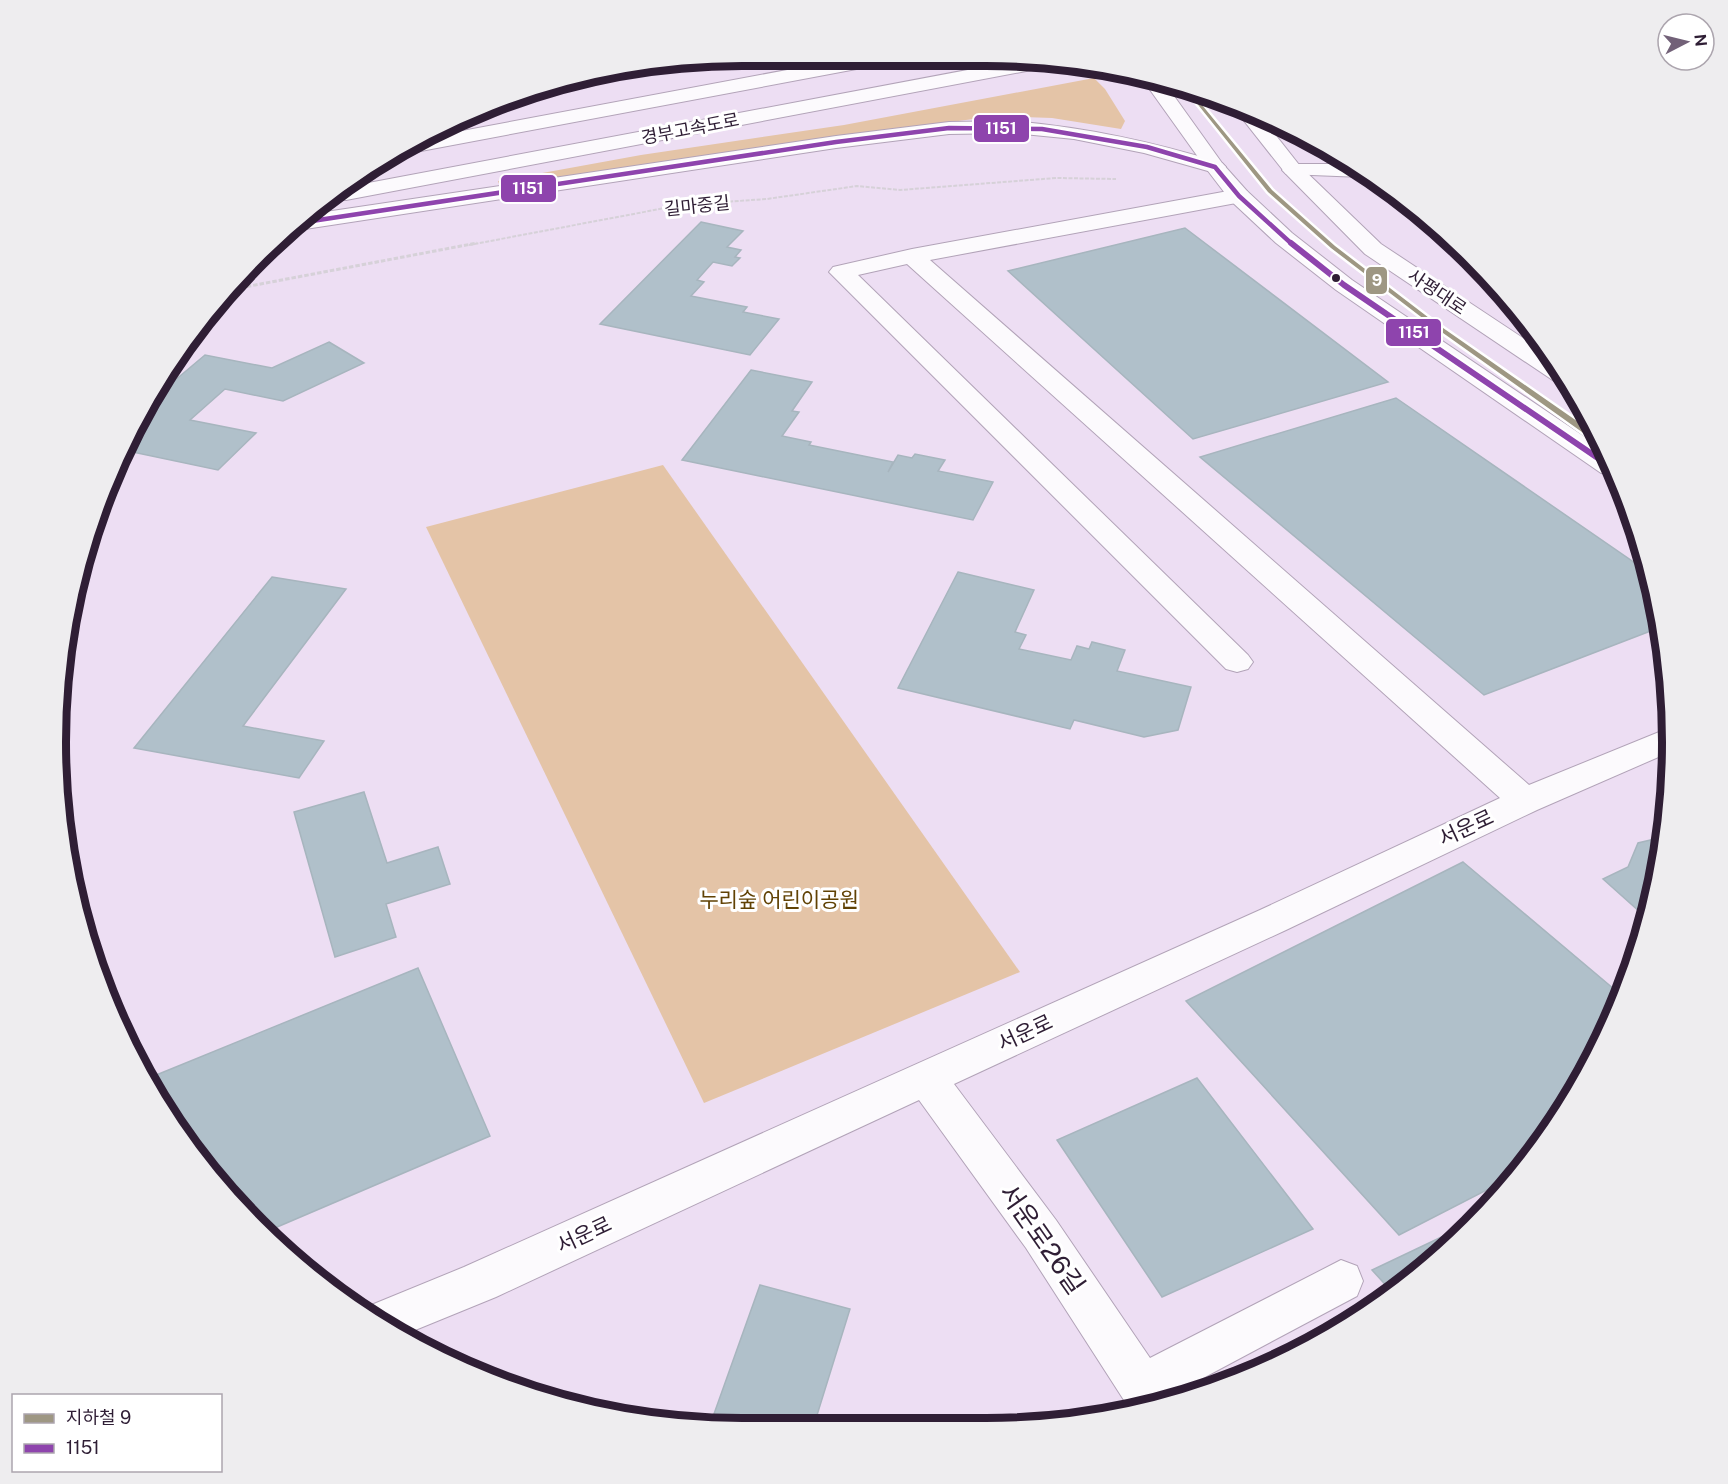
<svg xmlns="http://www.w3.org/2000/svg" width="1728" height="1484" font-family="'Public Sans','Noto Sans KR',sans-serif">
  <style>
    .green { fill: #e4c4a7 }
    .building { fill: #b0c0ca; stroke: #a7b5be; stroke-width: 1.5 }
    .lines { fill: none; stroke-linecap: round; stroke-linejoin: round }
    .minor-casing { stroke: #b2a3b8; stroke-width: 2 }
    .major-casing { stroke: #b2a3b8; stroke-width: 2 }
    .highway-casing { stroke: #b2a3b8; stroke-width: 2 }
    .path-far1 { stroke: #d6d1d8; stroke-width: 2; stroke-dasharray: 4 1.5; stroke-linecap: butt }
    .path { stroke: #d6d1d8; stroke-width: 3; stroke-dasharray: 4.5 2; stroke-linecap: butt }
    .minor { fill: #fcfafd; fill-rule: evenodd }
    .major { fill: #fcfafd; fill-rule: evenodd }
    .highway { fill: #fcfafd; fill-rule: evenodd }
    .bus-1-far1-casing { stroke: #fff; stroke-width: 8 }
    .bus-1-casing { stroke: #fff; stroke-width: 10 }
    .bus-1-far1 { stroke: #8e44ad; stroke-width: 4.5 }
    .bus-1 { stroke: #8e44ad; stroke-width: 6 }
    .metro-1-casing { stroke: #fff; stroke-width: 5 }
    .metro-1 { fill: #9e9783; fill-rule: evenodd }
    .bus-dot { fill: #2f1e35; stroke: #fff; stroke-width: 2 }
    .labels { text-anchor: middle; stroke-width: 6; stroke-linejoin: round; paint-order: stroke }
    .far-street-label { font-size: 18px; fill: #2f1e35; stroke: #fff }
    .street-label { font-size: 21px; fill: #2f1e35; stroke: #fff }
    .park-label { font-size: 21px; fill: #614204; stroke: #fff }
    .near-street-label { font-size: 26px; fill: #2f1e35; stroke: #fff }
    .rim { fill: none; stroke: #2f1e35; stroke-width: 8 }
    .line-badge { stroke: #fff; stroke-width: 2 }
    .badge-label { font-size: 16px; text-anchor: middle; font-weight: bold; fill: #fff }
  </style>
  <rect width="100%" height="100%" fill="#eddef3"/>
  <g class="green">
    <path d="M742,56H752L540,93L598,74Z"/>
    <path d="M1094,78L1105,89L1125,121L1121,129L1052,118L997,116L896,129L500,187L498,181L641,155L844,125Z"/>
    <path d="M663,465L1020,972L704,1103L426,527Z"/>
  </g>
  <g class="building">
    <path d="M701,222L743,231L727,247L741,250L735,257L740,258L732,266L713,262L697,280L704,282L691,296L747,307L743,312L779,319L750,355L600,324Z"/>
    <path d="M1185,228L1388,382L1193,439L1008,271Z"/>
    <path d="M329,342L364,363L283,401L225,389L190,420L256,433L218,470L123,450L148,403L205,355L272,368Z"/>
    <path d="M751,370L812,382L792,411L799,412L782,436L811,442L809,445L893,462L888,472L898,455L912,458L915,454L945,460L938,471L993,482L973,520L682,460Z"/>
    <path d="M1396,398L1648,572L1661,627L1484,695L1200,457Z"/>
    <path d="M958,572L1034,590L1015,632L1026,635L1019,649L1071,660L1077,646L1089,649L1092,642L1125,650L1117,671L1191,687L1178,730L1144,737L1074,720L1070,729L898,688Z"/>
    <path d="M272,577L346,589L243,726L324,741L299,778L134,748Z"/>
    <path d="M364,792L387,863L438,847L450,884L386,904L396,937L335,957L294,812Z"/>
    <path d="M1663,837L1649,919V920L1603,879L1628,867L1638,843Z"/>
    <path d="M1463,862L1621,995L1602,1045L1531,1160L1518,1174L1399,1235L1186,1001Z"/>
    <path d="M418,968L490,1136L263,1233L171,1123L149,1078Z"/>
    <path d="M1197,1078L1313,1229L1162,1297L1057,1140Z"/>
    <path d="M1471,1223L1439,1258L1392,1292L1372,1270Z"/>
    <path d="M760,1285L850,1309L813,1428H742L710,1425Z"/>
  </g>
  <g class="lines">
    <g class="minor-casing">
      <g id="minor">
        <path d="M1293,164H1351L1369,176L1362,177L1286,174L1282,170L1286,166Z"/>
        <path d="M1239,189L1247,191L1250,196L1247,201L930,260L1529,785L1669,728L1670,752L1537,810L1286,930L954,1084L1056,1220L1150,1358L1341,1260L1357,1266L1363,1281L1357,1296L1173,1394L1174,1398L1129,1408L1026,1248L919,1100L496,1297L403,1335L362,1313L364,1308L464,1267L1260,910L1500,798L907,264L858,275L1248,655L1253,662L1248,669L1237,672L1226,669L829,272L833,267L912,249Z"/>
      </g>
    </g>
    <g class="major-casing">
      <g id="major">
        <path d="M1145,78L1164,82L1222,163L1247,191L1292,233L1352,280L1604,450L1615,474L1601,473L1336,290L1276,243L1231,201L1208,171L1143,80Z"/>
        <path d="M1237,104L1259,114L1300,166L1381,244L1550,356L1570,385L1557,383L1365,254L1286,174L1237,112L1234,108Z"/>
      </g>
    </g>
    <g class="highway-casing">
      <g id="highway">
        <path d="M856,57L892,58L890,62L883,64L405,154L399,153L419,139Z"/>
        <path d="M1020,60L1056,61L1054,65L1047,67L346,200L338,199L336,195L347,187Z"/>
        <path d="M586,76L584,81L521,102L514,104L506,101L565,79Z"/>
        <path d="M1013,121C1088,128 1150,141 1222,163L1226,167L1222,171L1215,173L1144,153L1074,139L1013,133L949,134L836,148L292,231L286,229L305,215L836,136L949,122Z"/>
      </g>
    </g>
    <path class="path-far1" d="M469,245L681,205L767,199L857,186L900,190L1056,178L1116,179"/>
    <path class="path" d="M234,289L477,243"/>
    <use href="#minor" class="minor"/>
    <use href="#major" class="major"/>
    <use href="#highway" class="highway"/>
    <g class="bus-1-far1-casing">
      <path id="bus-1-far1" d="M292,224L836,142L949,128L1042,129L1147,147L1215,167L1239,196L1293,245"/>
    </g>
    <g class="bus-1-casing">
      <path id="bus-1" d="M1291,243L1344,285L1611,467"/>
    </g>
    <use href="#bus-1-far1" class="bus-1-far1"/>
    <use href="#bus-1" class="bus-1"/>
    <g class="metro-1-casing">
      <path id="metro-1" d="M1183,86L1188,88L1272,190L1335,246L1433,321L1597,435L1600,442H1596L1429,323L1331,248L1268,192Z"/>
    </g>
    <use href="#metro-1" class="metro-1"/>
  </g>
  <circle class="bus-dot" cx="1336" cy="278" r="5"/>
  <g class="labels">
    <g class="far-street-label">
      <text transform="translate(690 129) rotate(-11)" y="6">경부고속도로</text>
      <text transform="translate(697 206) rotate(-6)" y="6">길마중길</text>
      <text transform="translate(1437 292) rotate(34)" y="6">사평대로</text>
    </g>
    <g class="street-label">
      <text transform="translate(1466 828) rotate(-25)" y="7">서운로</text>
      <text transform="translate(1025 1033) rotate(-25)" y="7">서운로</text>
      <text transform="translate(584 1235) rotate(-25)" y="7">서운로</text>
    </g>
    <g class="park-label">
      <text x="779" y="907">누리숲 어린이공원</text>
    </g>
    <g class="near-street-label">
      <text transform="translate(1042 1239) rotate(55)" y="9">서운로26길</text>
    </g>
  </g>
  <path d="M0 0H1728V1484H0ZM742 66H986A676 676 0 0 1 1662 742V742A676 676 0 0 1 986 1418H742A676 676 0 0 1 66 742V742A676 676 0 0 1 742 66Z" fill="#eeedef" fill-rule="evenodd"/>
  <path class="rim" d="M742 66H986A676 676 0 0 1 1662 742V742A676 676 0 0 1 986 1418H742A676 676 0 0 1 66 742V742A676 676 0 0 1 742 66Z"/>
  <g class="line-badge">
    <rect x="973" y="114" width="57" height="29" rx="6" fill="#8e44ad"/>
    <rect x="500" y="174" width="57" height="29" rx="6" fill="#8e44ad"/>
    <rect x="1365" y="266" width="23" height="29" rx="6" fill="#9e9783"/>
    <rect x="1385" y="318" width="57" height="29" rx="6" fill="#8e44ad"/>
  </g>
  <g class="badge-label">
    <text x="1001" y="134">1151</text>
    <text x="528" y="194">1151</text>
    <text x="1377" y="286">9</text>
    <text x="1414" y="338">1151</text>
  </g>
  <rect x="12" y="1394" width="210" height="78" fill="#ffffff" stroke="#aca5ae" stroke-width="1.5"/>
  <rect x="24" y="1414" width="30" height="9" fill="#9e9783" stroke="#aca5ae" stroke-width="1.5"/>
  <text x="66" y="1424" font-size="18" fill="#2f1e35">지하철 9</text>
  <rect x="24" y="1444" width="30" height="9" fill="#8e44ad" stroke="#aca5ae" stroke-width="1.5"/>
  <text x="66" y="1454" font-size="18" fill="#2f1e35">1151</text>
  <g transform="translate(1686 42) rotate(83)"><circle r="28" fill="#ffffff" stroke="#aca5ae" stroke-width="1.5"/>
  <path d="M0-4.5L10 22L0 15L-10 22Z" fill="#726178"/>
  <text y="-9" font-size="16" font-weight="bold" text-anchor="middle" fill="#2f1e35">N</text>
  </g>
</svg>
